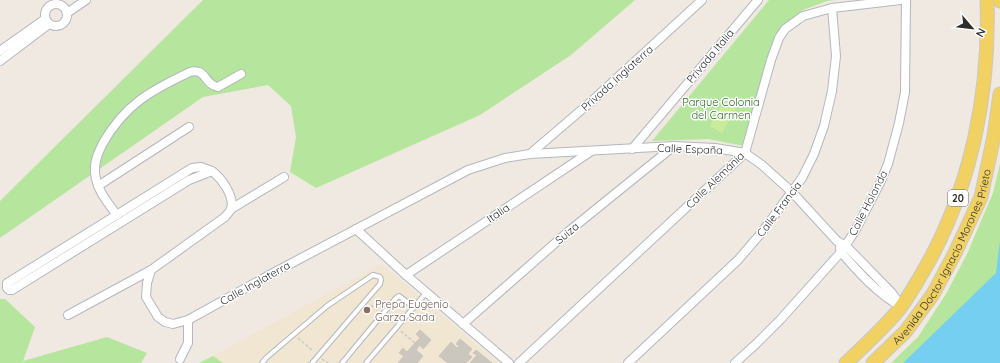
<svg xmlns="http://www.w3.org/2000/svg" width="1000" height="363" font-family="Quicksand,sans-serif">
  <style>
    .education { fill: #f0e6d1 }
    .green { fill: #b6e59e }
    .pitch { fill: #c9ec9a }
    .water { fill: #75cff0 }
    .building { fill: #cbc7bf; stroke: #cbc5ba }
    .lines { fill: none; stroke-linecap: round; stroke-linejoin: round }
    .service-casing { stroke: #b4b7c1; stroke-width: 6 }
    .minor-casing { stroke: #b4b7c1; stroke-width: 10 }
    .primary-casing { stroke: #c9c9c9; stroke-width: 15 }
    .path { stroke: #c9c9c9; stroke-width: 1.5; stroke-dasharray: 3 2; stroke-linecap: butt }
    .service { stroke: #fff; stroke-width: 4 }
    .minor { stroke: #fff; stroke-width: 8 }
    .primary { stroke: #f2d163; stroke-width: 13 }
    .education-dot { fill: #8d6e63; stroke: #fff; stroke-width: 1.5 }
    .labels { text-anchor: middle; stroke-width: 3; stroke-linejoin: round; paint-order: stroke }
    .shield { fill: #fff; stroke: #6d6d6d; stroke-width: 1 }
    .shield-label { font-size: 10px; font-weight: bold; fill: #2e2e2e }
    .street-label { font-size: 11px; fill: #2e2e2e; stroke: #fff }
    .park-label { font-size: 11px; fill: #2c6e1b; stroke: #fff }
    .education-label { font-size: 11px; fill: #785e54; stroke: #fff; text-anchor: start }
  </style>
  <rect width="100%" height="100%" fill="#efe9e1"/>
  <path class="education" d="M382,264L498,363H223L213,356Z"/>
  <g class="green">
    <path d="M203,0H635L571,55L480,115L316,188L290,172L296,137L291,106L268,85L203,97L0,238V201Z"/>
    <path d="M769,0H835L827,1L803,10L782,28L771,48L744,146L708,139L652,141Z"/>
    <path d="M1000,164V363H891L918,337L946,294L967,254L993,193Z"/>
    <path d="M0,299H5L35,327L23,361L107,337L147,353L141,363H0Z"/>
    <path d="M213,356L223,363H199Z"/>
  </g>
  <path class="pitch" d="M725,99L737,106L722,133L710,126Z"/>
  <path class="water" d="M1000,241V363H903L996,273Z"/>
  <g class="building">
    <path d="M420,330L431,340L423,349L420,345L416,350L423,356L417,363H398L404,356L399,353L403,348L407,352L415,343L420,338L416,334Z"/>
    <path d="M460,339L472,349L468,354L472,357L466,363H448L439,356L451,342L457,348L459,346L456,344Z"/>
    <path d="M476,350L492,363H470L477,355L473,353Z"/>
  </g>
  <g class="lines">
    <g class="service-casing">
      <g id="service">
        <path d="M262,363L266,358L327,306L373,275L380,277L381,280L380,284L312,363"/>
        <path d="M342,363L396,298L399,296L414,307"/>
        <path d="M366,363L426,293"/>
      </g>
    </g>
    <g class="minor-casing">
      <g id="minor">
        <circle cx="56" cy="15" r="11"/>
        <path d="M67,13L86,0"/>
        <path d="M0,51L45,19"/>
        <path d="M0,61L49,24"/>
        <path d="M632,149L758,0"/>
        <path d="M530,154L593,100L702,0"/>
        <path d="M212,171L201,167L192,168L9,282L7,283V288L9,290H12L189,180L212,171C221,178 235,196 231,209C230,212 226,215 225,217L151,270L147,283L146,297L158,317L165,322L173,324L188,320L273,273L468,170L505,158L530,154L674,146L715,148L745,153L762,165L792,192L837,241L846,246L892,293L901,306"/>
        <path d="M98,186L189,127"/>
        <path d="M231,209L284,177"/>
        <path d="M117,215C107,202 96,189 95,172C94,161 99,151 103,143C125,104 152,90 190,72C206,67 204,85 218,87L241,74"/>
        <path d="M356,229L406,275L509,363"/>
        <path d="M840,248L841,252C858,272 877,293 900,306"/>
        <path d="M406,275L590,152"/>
        <path d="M68,315L151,270"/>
        <path d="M463,324L569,231L674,146"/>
        <path d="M180,359L188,343V320"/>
        <path d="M519,363L745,153L771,60L779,38L785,29L803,16L832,8L901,0"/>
        <path d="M628,363L738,260L762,232L802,178L814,154L824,126L832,91L836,56L832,8"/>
        <path d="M735,363L756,344L780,320L841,252L855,231L880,183L888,164L899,123L905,92L906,0"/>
      </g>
    </g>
    <g class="primary-casing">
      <g id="primary">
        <path d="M1000,0V1"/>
        <path d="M846,363C865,345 885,327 901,307C911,293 920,277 928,263C972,183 990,91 987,0"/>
        <path id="s1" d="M873,363L906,331L933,294L955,253L981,197L994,136L1000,94"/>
      </g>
    </g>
    <g class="path">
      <path d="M371,305L378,311"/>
      <path d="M386,318L392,323"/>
      <path d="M401,331L415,343"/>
      <path d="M298,338L313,351"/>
      <path d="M322,359L328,363"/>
    </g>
    <use href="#service" class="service"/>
    <use href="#minor" class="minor"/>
    <use href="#primary" class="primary"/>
  </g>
  <circle class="education-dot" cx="367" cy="310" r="4"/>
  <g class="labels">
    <rect class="shield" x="948" y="190" width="20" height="16" rx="3"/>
    <g class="shield-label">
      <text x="958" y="202">20</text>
    </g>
    <g class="street-label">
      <text transform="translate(710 56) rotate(-50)" y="4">Privada Italia</text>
      <text transform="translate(617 78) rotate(-42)" y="4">Privada Inglaterra</text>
      <text transform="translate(690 149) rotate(2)" y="4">Calle España</text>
      <text transform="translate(715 180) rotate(-44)" y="4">Calle Alemánia</text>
      <text transform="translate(868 203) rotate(-63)" y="4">Calle Holanda</text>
      <text transform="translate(779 209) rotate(-53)" y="4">Calle Francia</text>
      <text transform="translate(498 213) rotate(-34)" y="4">Italia</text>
      <text transform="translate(567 233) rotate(-40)" y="4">Suiza</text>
      <text dy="4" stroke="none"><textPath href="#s1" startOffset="129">Avenida Doctor Ignacio Morones Prieto</textPath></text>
      <text transform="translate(255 283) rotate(-29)" y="4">Calle Inglaterra</text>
    </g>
    <g class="park-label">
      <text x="721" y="106">Parque Colonia<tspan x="721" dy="13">del Carmen</tspan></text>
    </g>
    <g class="education-label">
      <text x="375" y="308">Prepa Eugenio<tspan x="375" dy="13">Garza Sada</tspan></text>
    </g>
  </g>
  <g transform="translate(972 28) rotate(118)" stroke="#ffffff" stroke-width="3" paint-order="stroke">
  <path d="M0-3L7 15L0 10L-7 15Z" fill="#2e2e2e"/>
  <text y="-6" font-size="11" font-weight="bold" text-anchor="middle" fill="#2e2e2e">N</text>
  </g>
</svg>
